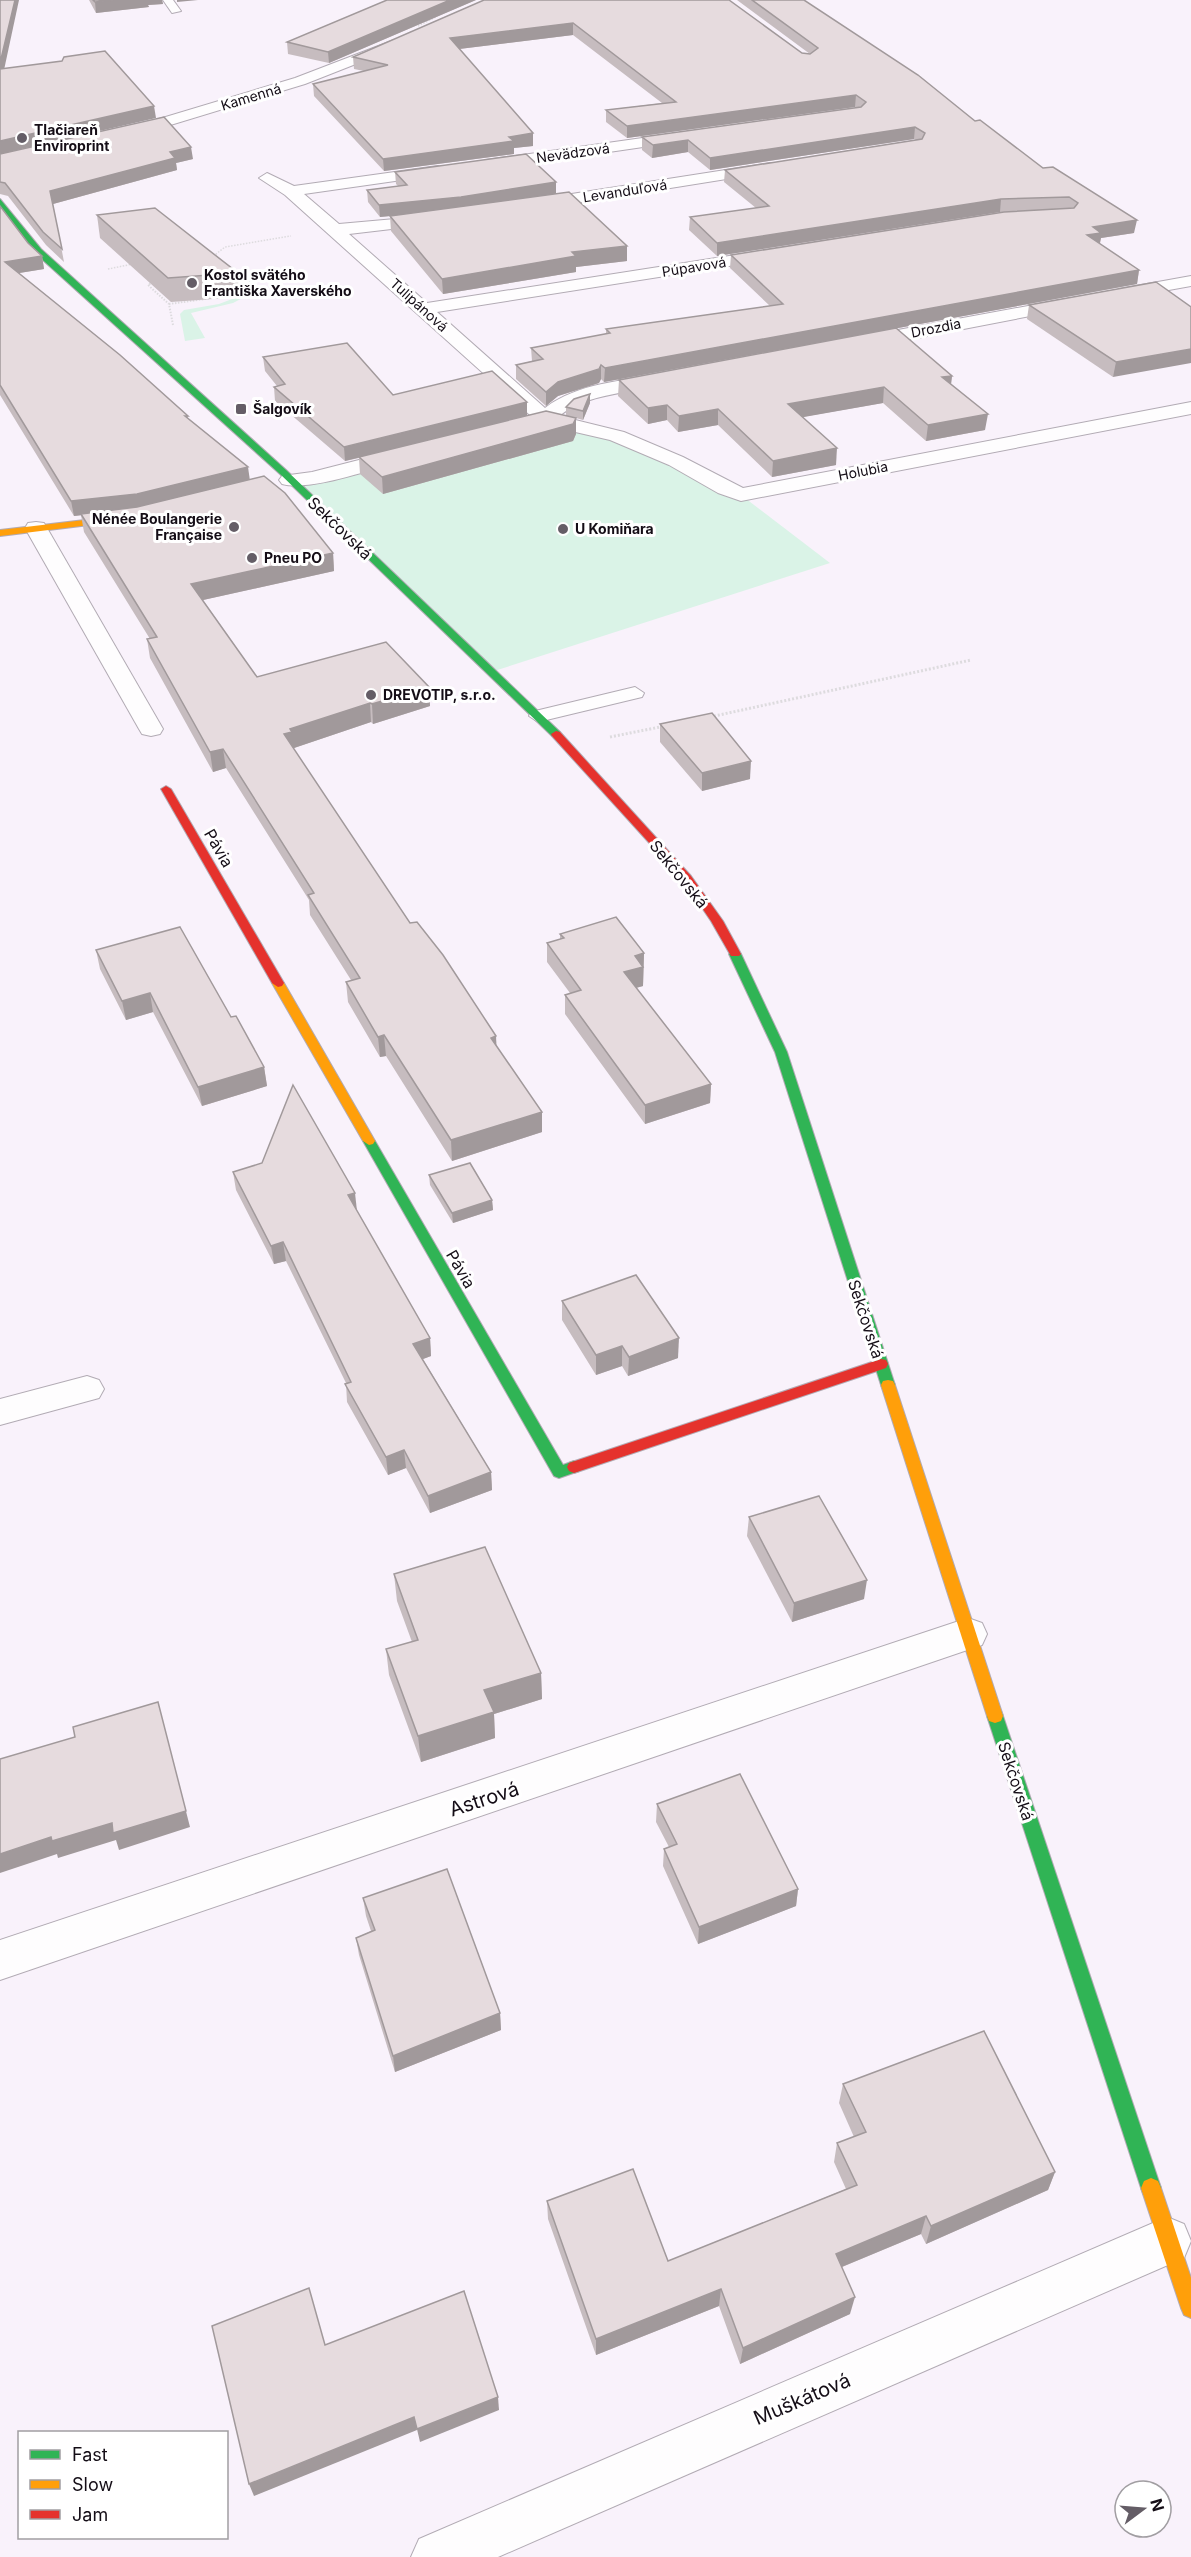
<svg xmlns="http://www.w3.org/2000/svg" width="1191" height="2557" font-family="Inter,sans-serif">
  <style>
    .green { fill: #daf3e7 }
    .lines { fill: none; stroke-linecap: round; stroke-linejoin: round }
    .lane-casing { stroke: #b2abb4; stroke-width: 2 }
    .street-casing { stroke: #b2abb4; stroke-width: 2 }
    .fast-casing { stroke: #b2abb4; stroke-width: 2 }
    .slow-casing { stroke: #b2abb4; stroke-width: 2 }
    .jam-casing { stroke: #b2abb4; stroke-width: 2 }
    .path-far2 { stroke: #dddbde; stroke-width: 1.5; stroke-dasharray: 1.5 1.5; stroke-linecap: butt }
    .path-far1 { stroke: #dddbde; stroke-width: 2; stroke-dasharray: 1.5 1.5; stroke-linecap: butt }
    .path { stroke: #dddbde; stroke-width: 3; stroke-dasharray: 2 2; stroke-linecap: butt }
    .lane { fill: #fefdfe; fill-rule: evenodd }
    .street { fill: #fefdfe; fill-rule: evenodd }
    .fast { fill: #30b455; fill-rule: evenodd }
    .slow { fill: #ff9f0a; fill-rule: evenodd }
    .jam { fill: #e5322d; fill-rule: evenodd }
    .wall { fill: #c6bcbf }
    .shaded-wall { fill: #a1999b }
    .building { fill: #e6dbde; stroke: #a1999b; stroke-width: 1.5 }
    .poi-dot { fill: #645d66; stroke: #fff; stroke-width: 2 }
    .labels { text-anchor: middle; stroke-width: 6; stroke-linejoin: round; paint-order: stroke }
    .far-street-label { font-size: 14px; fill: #140d16; stroke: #fff }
    .far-poi-label { font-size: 14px; font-weight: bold; fill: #140d16; stroke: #fff; text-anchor: start }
    .street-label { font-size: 16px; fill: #140d16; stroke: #fff }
    .near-street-label { font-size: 20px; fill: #140d16; stroke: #fff }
  </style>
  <rect width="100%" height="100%" fill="#f9f2fb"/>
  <g class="green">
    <path d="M225,268L248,280L258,290L233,303L191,313L205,338L185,341L180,314L184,310L219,304L240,296L246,291L245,286L220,269Z"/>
    <path d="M546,419L617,436L741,495L830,563L491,672L289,480Z"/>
  </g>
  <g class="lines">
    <g class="lane-casing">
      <g id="lane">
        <path d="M163,0H173L181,11L172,13Z"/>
        <path d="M635,687L644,693L642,697L538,722L529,716L531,712Z"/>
      </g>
    </g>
    <g class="street-casing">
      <g id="street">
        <path d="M394,40L401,44L399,47L305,84L131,137L125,139L117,134L119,131L295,78Z"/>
        <path d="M685,132L691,134L693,137L691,140L486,170L478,165L486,160Z"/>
        <path d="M770,163L776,165L778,168L776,171L533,210L525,205L533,200Z"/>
        <path d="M438,166L444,168L446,171L444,174L304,194L339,224L440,215L442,219L440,223L434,224L349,234L427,303L774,249L780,250L783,254L780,258L774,259L437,312L545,408C577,383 623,381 661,374L668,376L671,380L668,384C632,393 590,392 559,416L624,432L683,457L743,488L1191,402V414L741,501L718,493L669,465L610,440L545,425L533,428L526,426L523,422L531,416L285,195L259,178L267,173L294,186Z"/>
        <path d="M1191,276V286L1119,299L1110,294L1119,289Z"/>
        <path d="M1071,298L1080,303L1077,307L860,349L851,343L860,337Z"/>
        <path d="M402,449L409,451L412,455L409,459C378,467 311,492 282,484L279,480L282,476L312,472Z"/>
        <path d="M36,522L44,523L47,528L163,729L160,734L151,736L142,734L139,729L25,528L28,523Z"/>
        <path d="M87,1376L99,1380L104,1389L99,1398L0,1425V1399Z"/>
        <path d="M968,1618L982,1623L987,1634L982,1645L0,1980V1940Z"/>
        <path d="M1167,2217L1184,2224L1191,2241L1184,2258L498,2557H411L419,2539Z"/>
      </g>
    </g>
    <g class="fast-casing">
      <g id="fast">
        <path d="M0,199L41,249L286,470L560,732V736H552L280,474L35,253L0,206Z"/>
        <path d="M735,950L741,954L787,1052L895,1385L893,1389H883L881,1385L775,1052L729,954Z"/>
        <path d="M369,1137L375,1141L563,1465L574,1461L579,1463L581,1467L579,1471L559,1478L554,1476L363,1141Z"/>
        <path d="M995,1709L1001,1711L1003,1716L1161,2188L1158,2195L1151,2198L1144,2195L1141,2188L987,1716L989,1711Z"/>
      </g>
    </g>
    <g class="slow-casing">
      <g id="slow">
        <path d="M127,515L131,518L130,520L0,536V530Z"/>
        <path d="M278,979L284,983L375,1141L373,1144L369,1145L363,1141L272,983Z"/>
        <path d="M888,1380L893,1381L895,1385L1003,1716L1001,1721L995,1723L989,1721L987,1716L881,1385L883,1381Z"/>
        <path d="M1151,2178L1158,2181L1161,2188L1191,2278V2318L1184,2315L1181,2308L1141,2188L1144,2181Z"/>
      </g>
    </g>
    <g class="jam-casing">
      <g id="jam">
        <path d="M556,731L560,732L691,876L723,921L741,954L739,956H731L711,921L683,880L552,736L551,734Z"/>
        <path d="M166,786L171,789L284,983L282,986L278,987L272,983L161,789Z"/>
        <path d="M881,1359L886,1360L888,1364L886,1368L574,1473L569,1471L567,1467L569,1463Z"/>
      </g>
    </g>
    <g class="path-far2">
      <path d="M418,26L436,17"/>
      <path d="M211,258L225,247L291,236"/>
      <path d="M108,269L133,264"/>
    </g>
    <g class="path-far1">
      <path d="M153,282L148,285L169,304L173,325"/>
      <path d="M169,304L219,297"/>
    </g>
    <g class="path">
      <path d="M710,717L971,660"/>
      <path d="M610,737L665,726"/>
    </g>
    <use href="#lane" class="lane"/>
    <use href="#street" class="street"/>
    <use href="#fast" class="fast"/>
    <use href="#slow" class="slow"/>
    <use href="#jam" class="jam"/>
  </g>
  <g class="wall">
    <path d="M89,0H162L163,4L148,5L149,7L96,13Z"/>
    <path d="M387,0H476L329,63L288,54L287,42Z"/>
    <path d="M484,0L810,54L737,0H804L1134,233L1101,238L1100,244L1139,270L1137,284L604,382L601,379L599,383L558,396L546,406L516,379V365L532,361L531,348L606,334V329L770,306L730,268L731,255L1031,211L1000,212L717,256L689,230L690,217L756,208L724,182L725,170L916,140L914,139L710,170L688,152L652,158L642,150V137L856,108L855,107L627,138L606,122V110L662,103L573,35L459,49L533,133V146L514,148V154L384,171L314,96L313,84L364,71L354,69L353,57Z"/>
    <path d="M0,154L193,159L176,163L177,170L53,204L64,262L46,245L8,196L0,194Z"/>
    <path d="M395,172L556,193L627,246V261L576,267V272L443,294L391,231L390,216L380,217L368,202L367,190L398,186L396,184Z"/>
    <path d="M0,206L28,243L42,256L44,269L19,273L188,416V419L250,480L333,553L334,571L203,600L257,677L429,687L430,706L373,724L371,722L294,748V750L410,923L496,1036V1046L542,1132L452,1161L386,1056L380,1057L348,1002L346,982L351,980L310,915L309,900L226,768L213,772L150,658L147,639H150L84,532L81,515L74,516L0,395Z"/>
    <path d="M97,215L238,273L240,297L171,302L100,238Z"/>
    <path d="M1156,282L1113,377L1027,319L1029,305Z"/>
    <path d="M263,357L393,395L527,415H566V407L590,403L583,420L576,418V434L573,441L383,494L360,474L359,458L345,461L275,401L274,387L277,386L265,371Z"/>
    <path d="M952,376L951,385L985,430L926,441L883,403L802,417L836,465L772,477L718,425L678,432L667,420L648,424L618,396L619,380Z"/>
    <path d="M660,724L750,779L702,791L660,742Z"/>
    <path d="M560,934L644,953L643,986L636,988L711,1084L710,1103L645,1124L565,1014V995L570,993L547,962V943L560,939Z"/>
    <path d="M96,950L231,1017L264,1067L267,1086L202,1106L153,1012L126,1020L100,969Z"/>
    <path d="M233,1172L357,1211L430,1338L431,1356L423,1359L491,1472L492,1490L430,1513L406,1468L388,1475L347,1402L346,1383L286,1261L274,1264L236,1190Z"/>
    <path d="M429,1175L492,1200L493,1210L453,1223L430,1185Z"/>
    <path d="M562,1301L678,1358L628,1376L622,1366L596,1375L562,1320Z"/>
    <path d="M749,1517L864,1599L792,1622L747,1536Z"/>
    <path d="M394,1574L541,1673L542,1699L494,1714L495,1738L421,1762L389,1675L386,1649L412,1642L397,1601Z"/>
    <path d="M657,1804L798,1889L796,1906L698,1944L663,1866L664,1849L669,1847L656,1822Z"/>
    <path d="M363,1898L500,2013L501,2030L395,2072L359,1955L356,1938L371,1931L366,1916Z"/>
    <path d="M843,2084L1055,2172L1048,2190L926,2244L921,2234L842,2267L850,2314L740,2364L719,2306L596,2355L548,2219L547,2201L668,2261L846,2189L834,2162L837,2143L854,2137L839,2103Z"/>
  </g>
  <g class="shaded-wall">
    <path d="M15,0H19L4,70L0,72V59Z"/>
    <path d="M113,0H162L163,4L148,5L149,7L96,13L95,2Z"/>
    <path d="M177,0H198L177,2Z"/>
    <path d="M450,0H476L329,63L328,52Z"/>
    <path d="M573,23V35L451,50L450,38Z"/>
    <path d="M856,95L855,107L627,138V126Z"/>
    <path d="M154,106L156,118L0,154V141Z"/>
    <path d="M915,127L914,139L710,170V158Z"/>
    <path d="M533,133V146L514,148V154L384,171L383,159Z"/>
    <path d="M688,140V152L652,158L653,145Z"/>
    <path d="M191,147L193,159L176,163L177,170L53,204L50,191L170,152Z"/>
    <path d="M556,182V194L462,209L380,217L379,205Z"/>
    <path d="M1001,199L1000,212L717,256V243Z"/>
    <path d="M1137,220L1134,233L1101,238L1099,246L1087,235L1093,227Z"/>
    <path d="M627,246V261L576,267V272L443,294L442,279L572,252Z"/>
    <path d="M42,256L44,269L7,275L5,262Z"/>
    <path d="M1139,270L1137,284L604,382L605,368Z"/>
    <path d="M1191,349V363L1113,377L1116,362Z"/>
    <path d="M601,365V379L599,383L558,396L546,406V392L558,382Z"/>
    <path d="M952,376L950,391L942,377Z"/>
    <path d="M884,387L883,403L787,420L788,404Z"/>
    <path d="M590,394V403L583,420V411Z"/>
    <path d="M527,402V416L345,461L344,447Z"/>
    <path d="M667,405V420L648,424V408Z"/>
    <path d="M718,409V425L678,432L679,416Z"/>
    <path d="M988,414L985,430L926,441L928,425Z"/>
    <path d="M576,418V434L573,441L383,494L382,477Z"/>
    <path d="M837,448L836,465L772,477L773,461Z"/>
    <path d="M248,467L250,481L140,509L74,516L71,501Z"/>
    <path d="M333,553L334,571L194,602L191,584Z"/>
    <path d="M429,687L430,706L373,724L372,704Z"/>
    <path d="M370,703L371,722L294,748V752L284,734L290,729Z"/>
    <path d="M223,749L226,768L213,772L210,752Z"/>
    <path d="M751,761L750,779L702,791V773Z"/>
    <path d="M644,953L643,986L624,991V972L635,956Z"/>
    <path d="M150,993L153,1012L126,1020L122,1001Z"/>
    <path d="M384,1035L386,1056L380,1057L378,1037Z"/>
    <path d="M496,1036L497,1056L491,1038Z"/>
    <path d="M264,1067L267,1086L202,1106L198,1087Z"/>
    <path d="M711,1084L710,1103L645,1124V1105Z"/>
    <path d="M542,1112V1132L452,1161L451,1140Z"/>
    <path d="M355,1193L357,1211L348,1195Z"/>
    <path d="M492,1200L493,1210L453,1223L452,1213Z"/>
    <path d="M283,1242L286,1261L274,1264L271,1246Z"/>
    <path d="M430,1338L431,1356L415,1362L413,1344Z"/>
    <path d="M679,1338L678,1358L628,1376L629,1357Z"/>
    <path d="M622,1346V1366L596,1375V1355Z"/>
    <path d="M404,1450L406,1468L388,1475L386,1457Z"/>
    <path d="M491,1472L492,1490L430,1513L428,1496Z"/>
    <path d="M867,1580L864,1599L792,1622L794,1603Z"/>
    <path d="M541,1673L542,1699L494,1714L495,1738L421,1762L418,1736L484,1690Z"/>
    <path d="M158,1702L190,1827L119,1850L116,1840L58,1858L57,1854L0,1873V1854Z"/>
    <path d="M798,1889L796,1906L698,1944L699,1927Z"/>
    <path d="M500,2013L501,2030L395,2072L393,2056Z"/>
    <path d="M1055,2172L1048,2190L926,2244L931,2226Z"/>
    <path d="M926,2216L921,2234L832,2271L836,2254Z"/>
    <path d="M721,2289L719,2306L596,2355V2339Z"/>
    <path d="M855,2297L850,2314L740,2364L743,2348Z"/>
    <path d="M498,2397L499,2410L420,2442L417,2429Z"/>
    <path d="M414,2417L417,2430L254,2496L249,2484Z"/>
  </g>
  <g class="building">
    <path d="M0,0H15L1,59H0Z"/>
    <path d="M93,0H113L95,2Z"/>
    <path d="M387,0H450L328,52L287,42Z"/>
    <path d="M484,0H729L802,53L810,54L818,48L752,0H804L918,75L975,121L980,120L1043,168L1053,167L1137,220L1093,227L1101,233L1087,235L1139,270L605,368L601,365L599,369L558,382L546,392L516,365L543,359L531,348L610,333L606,329L783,304L731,255L1004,212L1074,208L1078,203L1069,197L1001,199L717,243L690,217L769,206L725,170L922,139L925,133L915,127L710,158L688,140L653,145L642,137L861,107L866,102L856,95L627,126L606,110L676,102L573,23L450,38L533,133L509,137L514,141L383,159L313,84L388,65L353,57Z"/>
    <path d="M105,51L154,106L0,141V69L62,61L64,57Z"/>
    <path d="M164,117L191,147L170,152L175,158L50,191L62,249L43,232L5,183L0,182V154Z"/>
    <path d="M526,154L556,182L461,197L379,205L367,190L407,185L395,172Z"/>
    <path d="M569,192L627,246L572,252L576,256L442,279L390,216Z"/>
    <path d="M0,206L28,243L42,256L5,262L120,355L188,416H185L248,467L137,494L71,501L0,385Z"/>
    <path d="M155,208L238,273L168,278L97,215Z"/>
    <path d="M1156,282L1191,307V349L1116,362L1029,305Z"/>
    <path d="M896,328L952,376L942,377L988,414L928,425L884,387L788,404L837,448L773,461L718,409L679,416L667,405L648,408L619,380Z"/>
    <path d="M347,343L393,395L492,371L527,402L344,447L274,387L285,384L263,357Z"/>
    <path d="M590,394L583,411L566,407L574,399Z"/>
    <path d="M546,411L576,418L573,424L382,477L359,457Z"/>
    <path d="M264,476L285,493L333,553L191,584L257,677L386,642L429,687L372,704L370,703L290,729L292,732L284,734L410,923L417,922L443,955L496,1036L491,1038L542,1112L451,1140L384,1035L378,1037L346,982L360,978L308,895L314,893L223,749L210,752L147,639L157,637L81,514L137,507Z"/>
    <path d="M712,713L751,761L702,773L660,724Z"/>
    <path d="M616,917L644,953L635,956L643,967L624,972L711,1084L645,1105L565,995L581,990L547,943L564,938L560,934Z"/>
    <path d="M180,927L231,1017L236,1016L264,1067L198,1087L150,993L122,1001L96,950Z"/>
    <path d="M293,1085L355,1193L348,1195L430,1338L413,1344L491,1472L428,1496L404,1450L386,1457L345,1384L351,1382L283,1242L271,1246L233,1172L262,1163Z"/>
    <path d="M470,1163L492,1200L452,1213L429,1175Z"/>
    <path d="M636,1275L679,1338L629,1357L622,1346L596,1355L562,1301Z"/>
    <path d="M819,1496L867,1580L794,1603L749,1517Z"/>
    <path d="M485,1547L541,1673L484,1690L494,1712L418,1736L386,1649L418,1640L394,1574Z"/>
    <path d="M158,1702L186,1811L113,1833L112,1823L52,1841L51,1837L0,1854V1759L75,1737L73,1727Z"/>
    <path d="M740,1774L798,1889L699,1927L664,1849L677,1844L657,1804Z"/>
    <path d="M447,1869L500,2013L393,2056L356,1938L375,1930L363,1898Z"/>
    <path d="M984,2031L1055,2172L931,2226L926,2216L836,2254L855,2297L743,2348L721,2289L596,2339L547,2201L633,2169L668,2261L857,2185L837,2143L866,2132L843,2084Z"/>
    <path d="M309,2288L325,2345L464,2291L498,2397L417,2429L414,2417L249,2484L212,2326Z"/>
  </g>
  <g class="poi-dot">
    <circle cx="22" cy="138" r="6"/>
    <circle cx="192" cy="283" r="6"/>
    <rect x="235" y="403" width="12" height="12" rx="3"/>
    <circle cx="234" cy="527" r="6"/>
    <circle cx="563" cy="529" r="6"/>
    <circle cx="252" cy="558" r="6"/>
    <circle cx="371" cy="695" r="6"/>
  </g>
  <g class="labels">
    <g class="far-street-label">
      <text transform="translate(251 97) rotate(-17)" y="5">Kamenná</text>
      <text transform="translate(573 153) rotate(-8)" y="5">Nevädzová</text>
      <text transform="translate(625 191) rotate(-9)" y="5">Levanduľová</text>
      <text transform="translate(694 267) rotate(-9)" y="5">Púpavová</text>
      <text transform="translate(419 305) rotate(42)" y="5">Tulipánová</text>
      <text transform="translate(936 328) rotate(-11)" y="5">Drozdia</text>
      <text transform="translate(863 471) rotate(-11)" y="5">Holubia</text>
    </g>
    <g class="far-poi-label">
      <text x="34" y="135">Tlačiareň<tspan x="34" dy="16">Enviroprint</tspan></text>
      <text x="204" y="280">Kostol svätého<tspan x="204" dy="16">Františka Xaverského</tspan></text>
      <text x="253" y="414">Šalgovík</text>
      <text x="222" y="524" text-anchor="end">Nénée Boulangerie<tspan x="222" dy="16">Française</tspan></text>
      <text x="575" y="534">U Komiňara</text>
      <text x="264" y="563">Pneu PO</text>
      <text x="383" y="700">DREVOTIP, s.r.o.</text>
    </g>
    <g class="street-label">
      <text transform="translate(340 528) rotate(44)" y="6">Sekčovská</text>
      <text transform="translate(219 848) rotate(60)" y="6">Pávia</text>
      <text transform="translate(679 874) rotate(51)" y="6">Sekčovská</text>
      <text transform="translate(461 1269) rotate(60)" y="6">Pávia</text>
      <text transform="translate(866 1319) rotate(72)" y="6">Sekčovská</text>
      <text transform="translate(1016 1781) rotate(72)" y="6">Sekčovská</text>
    </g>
    <g class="near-street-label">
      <text transform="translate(484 1799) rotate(-18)" y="7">Astrová</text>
      <text transform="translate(802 2399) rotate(-23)" y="7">Muškátová</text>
    </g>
  </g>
  <rect x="18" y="2431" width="210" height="108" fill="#ffffff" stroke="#a19ea2" stroke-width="1.5"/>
  <rect x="30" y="2450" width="30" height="9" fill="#30b455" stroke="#a19ea2" stroke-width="1.5"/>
  <text x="72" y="2461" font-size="18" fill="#140d16">Fast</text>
  <rect x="30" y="2480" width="30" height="9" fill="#ff9f0a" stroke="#a19ea2" stroke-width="1.5"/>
  <text x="72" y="2491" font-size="18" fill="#140d16">Slow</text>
  <rect x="30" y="2510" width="30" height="9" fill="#e5322d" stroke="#a19ea2" stroke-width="1.5"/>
  <text x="72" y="2521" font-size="18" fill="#140d16">Jam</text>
  <g transform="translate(1143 2509) rotate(74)"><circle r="28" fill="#ffffff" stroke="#a19ea2" stroke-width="1.5"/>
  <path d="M0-4.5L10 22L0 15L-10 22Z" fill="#645d66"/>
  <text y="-9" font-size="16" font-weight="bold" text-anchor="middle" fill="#140d16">N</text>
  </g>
</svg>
